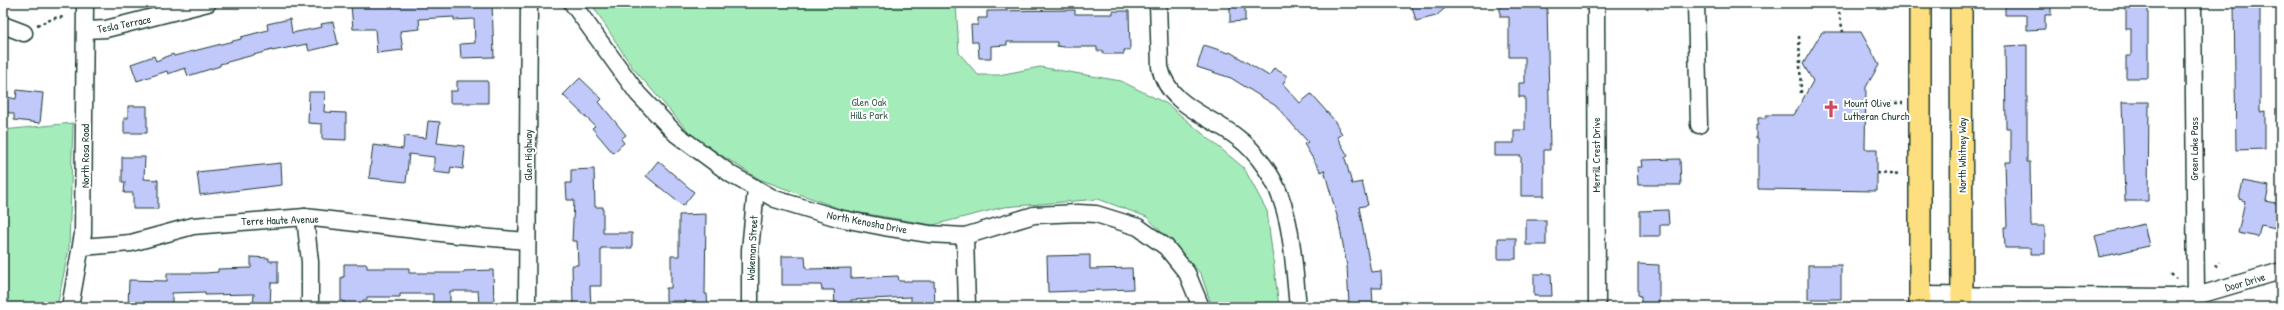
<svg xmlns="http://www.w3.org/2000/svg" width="2284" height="310" font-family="'Patrick Hand',sans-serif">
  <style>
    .green { fill: #a4edbb; stroke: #629578 }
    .building { fill: #c1c8fa; stroke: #1f3d34 }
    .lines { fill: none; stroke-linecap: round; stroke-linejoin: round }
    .minor-casing { stroke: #1f3d34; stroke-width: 19 }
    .major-casing { stroke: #1f3d34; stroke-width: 24 }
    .path { stroke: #1f3d34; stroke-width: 2.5; stroke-dasharray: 3 3; stroke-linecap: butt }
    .minor { stroke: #fff; stroke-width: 16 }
    .major { stroke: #fddf80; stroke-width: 21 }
    .labels { text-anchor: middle; stroke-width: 4; stroke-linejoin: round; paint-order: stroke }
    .street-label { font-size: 11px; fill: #1f3d34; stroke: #fff }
    .park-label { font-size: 11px; fill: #3a604f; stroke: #fff }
    .poi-label { font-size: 11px; fill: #1f3d34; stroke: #fff; text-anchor: start }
  </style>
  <rect width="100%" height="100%" fill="#fff"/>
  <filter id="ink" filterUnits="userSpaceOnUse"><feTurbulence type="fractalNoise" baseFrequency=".025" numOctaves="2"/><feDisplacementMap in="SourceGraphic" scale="8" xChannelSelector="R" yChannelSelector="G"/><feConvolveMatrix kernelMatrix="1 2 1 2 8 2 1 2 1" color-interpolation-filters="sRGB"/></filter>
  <g filter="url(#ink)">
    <g class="green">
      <path d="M591,3H956L959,53L978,75H999L1040,67L1121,81L1167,104L1244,168L1267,211L1279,307H1212L1201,274L1147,217L1098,199L1004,207L933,225L843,210L759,179L693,137L632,67Z"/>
      <path d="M73,123L69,248L57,307H3V130Z"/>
    </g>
    <g class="building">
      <path d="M369,3V6L396,3H492L494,57L461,58L460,44L475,43L474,19L454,20V17L419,19L420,29L400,31L403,50L377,53L375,29H353L351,5Z"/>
      <path d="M1230,3H1245V21L1230,22Z"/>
      <path d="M1411,3H1451L1436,16L1416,21Z"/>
      <path d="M1500,3H1547L1550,150H1544V196H1521V156H1494V143H1514V130H1525V97H1519V83H1525V57H1509V17H1500Z"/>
      <path d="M2005,3H2051V15H2045V29L2027,30V15H2005Z"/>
      <path d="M2126,3H2148V78H2126V56H2131V29H2126Z"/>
      <path d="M2234,3H2260V112L2265,111V149L2236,150Z"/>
      <path d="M1075,10V14H1113V11H1129L1130,50H1124V54H1103V51H1097V47H1064L1057,46V42H1007V45L991,46V58H979L978,42H972L971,25H978V18H987V11Z"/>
      <path d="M290,19L292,33L322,27L321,24L333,22L338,44L309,51L307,44L272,51V50L220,64V66L188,76L185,68L168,74L167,71L137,81L131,64L154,56L156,61L173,54L174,56L241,39V37L268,30L267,24Z"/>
      <path d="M1822,32H1861L1879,65L1866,87L1865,149H1877V191L1758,189V138H1756V125H1758V118H1766V115H1794L1813,81L1803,64Z"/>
      <path d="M1204,45L1229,53L1230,52L1269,76L1274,68L1287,76L1283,84L1300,103L1311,94L1334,120L1342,134L1337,137L1348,156L1345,158L1352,184L1362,182L1368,205L1359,207L1371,272L1381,271L1382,288H1372L1373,304L1349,305L1347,266L1339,223L1324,170L1321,172L1304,144L1308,142L1276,106L1231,78L1197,67Z"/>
      <path d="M2027,45V162H2030L2031,226H2045V254H2031V248H2005L2004,227H2007L2005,162H2011V128H2006L2005,46Z"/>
      <path d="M580,78L602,99L599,102L626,135L621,139L624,143L613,153L592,128L595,126L563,95Z"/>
      <path d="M457,81H487L488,83V103H450V91H457Z"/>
      <path d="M17,90L43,93L40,123L14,120V114L3,111V96L16,99Z"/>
      <path d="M309,92H325L324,112L346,113V140L322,139V124L308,123Z"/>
      <path d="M2122,102H2149L2148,201H2125Z"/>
      <path d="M128,106H147V133H124V118H128Z"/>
      <path d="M428,121L440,122L437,143L464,146V149H465L463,169L451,167L450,174L434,172V157L409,154L406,182L369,178L373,145L403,149L404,136L426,138Z"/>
      <path d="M122,157H145L144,179L158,180V209H133V193H124L125,182H122Z"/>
      <path d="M1680,159L1681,185H1638L1637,167H1642L1641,160Z"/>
      <path d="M658,161L694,192L683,206L646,176Z"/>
      <path d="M281,163L282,185L200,195L197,172Z"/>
      <path d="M594,169L595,207H603V233H632V248H601V286H590L591,307H573L572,265H578L577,241H572L574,200H567L566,183H571V170Z"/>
      <path d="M2243,181L2269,186L2266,201L2281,204V229L2261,225L2258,237L2238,233L2245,201L2239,199Z"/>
      <path d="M1668,210L1669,225H1660V236H1640V211Z"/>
      <path d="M706,214L705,294H707L708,307H686V301H666V288H671V256H679V215Z"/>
      <rect x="1526" y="220" width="20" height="25"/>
      <path d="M2144,224L2149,246L2100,257L2095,236Z"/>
      <rect x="1498" y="238" width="18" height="21"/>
      <path d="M1090,255V269L1132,268L1133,289L1048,292L1047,256Z"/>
      <path d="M782,256H805L806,269L851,268V278L898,276L899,281H934L935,306L911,307V297L851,300V304H835L834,290H822L821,285H782Z"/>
      <path d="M251,257L269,258V261H278V283H271L270,307H253L254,294L205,295V292L172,293V307H128L129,280L167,281V273H205L218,272V269L251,268Z"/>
      <path d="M344,264H367V268H409V273H464V271L493,270L494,304L479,305L478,291H450V307H433V294H400V297H367V300H363V307H344V301H341V277H344Z"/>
      <path d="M1638,264L1659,265V304L1641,303V296L1638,295Z"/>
      <rect x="1808" y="265" width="33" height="34"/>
      <path d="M1534,274H1551L1552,296H1534Z"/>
    </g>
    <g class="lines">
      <g class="minor-casing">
        <g id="minor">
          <path d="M572,3L638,94L676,134L732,175L775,199L838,218L884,227L929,234L965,236L1034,215L1078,213L1096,214L1138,227L1166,247L1187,273L1201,307"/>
          <path d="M1158,3L1160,67C1168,106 1211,116 1238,138C1248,145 1258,157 1265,167C1293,206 1293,261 1298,307"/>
          <path d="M1596,3L1597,307"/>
          <path d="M1696,3L1699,125"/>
          <path d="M2193,3L2196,295"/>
          <path d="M3,25L24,33"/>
          <path d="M86,30L106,29L208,3"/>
          <path d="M305,217L310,262V307"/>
          <path d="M965,236L967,307"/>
          <path d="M82,247L131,243L193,226L305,217L458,235L527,241"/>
          <path d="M1920,295L2172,297L2203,294L2281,271"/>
          <path d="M70,307L83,234L85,3"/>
          <path d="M527,307L529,3"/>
          <path d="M750,307V250L756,189"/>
        </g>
      </g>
      <g class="major-casing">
        <g id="major">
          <path d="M1920,3V307"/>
          <path d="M1961,3L1962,307"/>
        </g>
      </g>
      <g class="path">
        <path d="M1839,12L1843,32"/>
        <path d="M37,25L55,18L65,17"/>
        <path d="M1799,36L1801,94"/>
        <path d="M1865,103H1903"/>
        <path d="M1877,173L1901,175"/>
        <path d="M2215,267L2219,262"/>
        <path d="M2171,274L2176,279"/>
      </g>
      <use href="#minor" class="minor"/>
      <use href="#major" class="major"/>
    </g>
  </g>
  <defs>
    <g id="church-bare" transform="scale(1.38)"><path d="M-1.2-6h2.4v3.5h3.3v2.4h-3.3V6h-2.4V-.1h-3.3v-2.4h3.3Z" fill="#d1495b" stroke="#fff" stroke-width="2.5" paint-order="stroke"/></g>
  </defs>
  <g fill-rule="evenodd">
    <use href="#church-bare" x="1831" y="109"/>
  </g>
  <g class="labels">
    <g class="street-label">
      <text transform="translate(124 24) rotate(-11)" y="4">Tesla Terrace</text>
      <text transform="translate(2194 149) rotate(-90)" y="4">Green Lake Pass</text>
      <text transform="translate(528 155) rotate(-90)" y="4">Glen Highway</text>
      <text transform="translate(1596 155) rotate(-90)" y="4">Merrill Crest Drive</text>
      <text transform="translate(1962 155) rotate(-90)" y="4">North Whitney Way</text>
      <text transform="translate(85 156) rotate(-90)" y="4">North Rosa Road</text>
      <text transform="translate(280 220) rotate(-2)" y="4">Terre Haute Avenue</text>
      <text transform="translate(867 222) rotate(11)" y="4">North Kenosha Drive</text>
      <text transform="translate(752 248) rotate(-87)" y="4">Wakeman Street</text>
      <text transform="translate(2245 282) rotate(-16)" y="4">Door Drive</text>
    </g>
    <g class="park-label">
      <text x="869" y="106">Glen Oak<tspan x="869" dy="13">Hills Park</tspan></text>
    </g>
    <g class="poi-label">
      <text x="1844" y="107">Mount Olive<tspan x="1844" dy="13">Lutheran Church</tspan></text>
    </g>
  </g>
  <rect width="2284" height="310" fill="none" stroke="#fff" stroke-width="16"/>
  <rect x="8" y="8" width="2268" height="294" fill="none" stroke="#1f3d34" stroke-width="1.5" filter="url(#ink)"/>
</svg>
